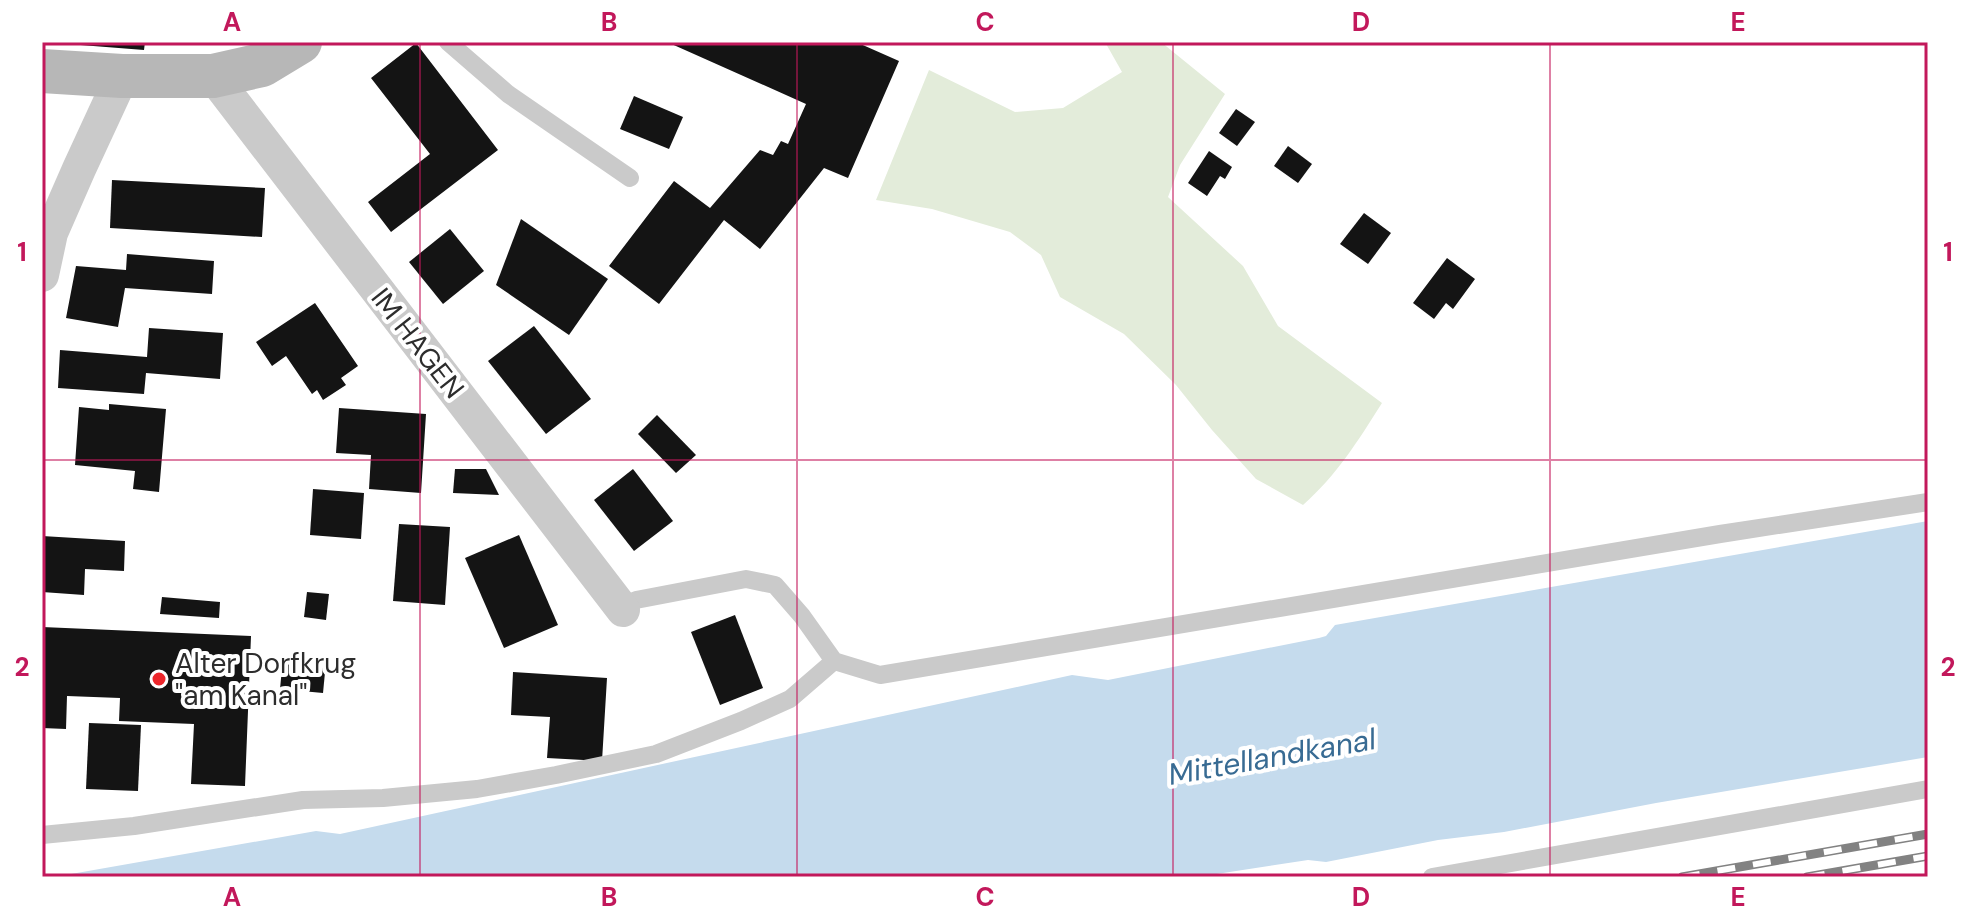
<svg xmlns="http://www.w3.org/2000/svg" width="1970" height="919" font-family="'DM Sans',sans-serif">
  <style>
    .green { fill: #e3ecda }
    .water { fill: #c5dbed }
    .building { fill: #141414 }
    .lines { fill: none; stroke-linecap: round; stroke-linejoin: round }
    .lane { stroke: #cacaca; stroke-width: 18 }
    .street { stroke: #cacaca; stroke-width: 34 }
    .secondary { stroke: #b7b7b7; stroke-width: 44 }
    .rail-casing { stroke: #828282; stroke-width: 9 }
    .rail { stroke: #fff; stroke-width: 6; stroke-dasharray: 18; stroke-linecap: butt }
    .grid { fill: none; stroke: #c2185b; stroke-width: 2; stroke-opacity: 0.55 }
    .poi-dot { fill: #ed262b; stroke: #fff; stroke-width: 3 }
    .labels { text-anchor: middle; stroke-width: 8; stroke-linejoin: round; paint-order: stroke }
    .street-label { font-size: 28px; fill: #2d2d2d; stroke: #fff }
    .poi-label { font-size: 28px; fill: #2d2d2d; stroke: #fff; text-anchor: start }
    .water-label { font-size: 30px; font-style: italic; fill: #386b93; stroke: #fff }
    .neatline { fill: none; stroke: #c2185b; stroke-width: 3 }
    .grid-label { font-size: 26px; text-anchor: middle; font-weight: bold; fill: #c2185b }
  </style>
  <rect width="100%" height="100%" fill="#fff"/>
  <path class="green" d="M1105,42H1161L1225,94L1180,165L1168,197L1243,266L1278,326L1382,403C1358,441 1336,476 1303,505L1256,479L1212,430L1176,385L1124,334L1060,297L1041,255L1010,232L932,209L876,200L929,70L1015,112L1063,108L1122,72Z"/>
  <path class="water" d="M1928,521V757L1656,803L1504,832L1438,840L1326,862L1308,860L1197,877H54L316,831L340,834L1072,675L1108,680L1319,638L1326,636L1335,625Z"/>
  <g class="building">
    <path d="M68,42H145L144,50L68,44Z"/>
    <path d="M667,42H856L899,61L848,178L824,168L760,249L724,220L659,304L609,266L674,181L710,208L760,150L773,155L781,141L788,144L806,104Z"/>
    <path d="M416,43L498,150L391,232L368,202L430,154L371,78Z"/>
    <path d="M634,96L683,117L669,149L620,129Z"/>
    <path d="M1236,109L1255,122L1237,146L1219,133Z"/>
    <path d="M1288,146L1312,164L1298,183L1274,166Z"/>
    <path d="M1209,151L1232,167L1225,179L1220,176L1207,196L1188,183Z"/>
    <path d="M112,180L265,188L262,237L110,228Z"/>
    <path d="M1364,213L1391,233L1368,264L1340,244Z"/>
    <path d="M521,219L608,279L569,335L496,285Z"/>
    <path d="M450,229L484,271L443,304L409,262Z"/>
    <path d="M127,254L214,261L212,294L125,288L118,327L66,318L76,266L126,270Z"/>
    <path d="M1447,258L1475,279L1453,309L1446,303L1434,319L1413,303Z"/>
    <path d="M315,303L358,366L341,378L346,385L323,400L317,390L312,394L286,356L272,366L256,342Z"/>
    <path d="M534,326L591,399L546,434L488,361Z"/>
    <path d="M149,328L223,333L220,379L146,373L144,394L58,388L60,350L147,357Z"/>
    <path d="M109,404L166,409L159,492L133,489L135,471L75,465L79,407L109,410Z"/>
    <path d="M339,408L426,414L421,493L369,489L371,455L336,453Z"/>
    <path d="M657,415L696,455L676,473L638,434Z"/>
    <path d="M455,469H486L499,495L453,493Z"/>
    <path d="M633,469L673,521L634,551L594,500Z"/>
    <path d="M313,489L364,493L361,539L310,535Z"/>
    <path d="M399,524L450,527L445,605L393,601Z"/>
    <path d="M519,535L558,625L504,648L465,558Z"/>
    <path d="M42,536L125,541L124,571L85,569L84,595L42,592Z"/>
    <path d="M307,592L329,594L326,620L304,617Z"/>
    <path d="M162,597L220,602L219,618L160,614Z"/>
    <path d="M735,615L763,688L720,705L691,632Z"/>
    <path d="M42,627L251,636L245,786L191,784L194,724L119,721L120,698L67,696L66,729L42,728Z"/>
    <path d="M283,658L326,662L323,693L280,689Z"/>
    <path d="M513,672L607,678L602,761L547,758L550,717L511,715Z"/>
    <path d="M89,723L141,725L138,791L86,789Z"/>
  </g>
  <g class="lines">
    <g class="lane">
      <path d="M448,42L508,94L630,178"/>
      <path d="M623,610L636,600L746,579L775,585L802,616L834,661L880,675L1720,534L1928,502"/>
      <path d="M42,835L134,826L303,800L383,798L477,789L556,775L656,754L741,721L790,699L834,661"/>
      <path d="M1432,877L1928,789"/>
    </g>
    <g class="street">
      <path d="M213,76L623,610"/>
      <path d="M42,275L51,233L79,169L122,76"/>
    </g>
    <path class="secondary" d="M42,71L122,76H213L262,65L300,42"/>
    <g class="rail-casing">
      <g id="rail">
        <path d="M1682,877L1928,834"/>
        <path d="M1807,877L1928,856"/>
      </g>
    </g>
    <use href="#rail" class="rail"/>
  </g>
  <path class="grid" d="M420,42V877M797,42V877M1173,42V877M1550,42V877M42,460H1928"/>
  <circle class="poi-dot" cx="159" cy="679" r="8"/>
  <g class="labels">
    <g class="street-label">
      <text transform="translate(418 343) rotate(52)" y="10">IM HAGEN</text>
    </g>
    <g class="poi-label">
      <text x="175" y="673">Alter Dorfkrug<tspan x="175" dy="32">"am Kanal"</tspan></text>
    </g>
    <g class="water-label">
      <text transform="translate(1272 757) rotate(-10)" y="10">Mittellandkanal</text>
    </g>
  </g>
  <rect width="1970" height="919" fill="none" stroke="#ffffff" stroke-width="88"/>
  <rect x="44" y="44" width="1882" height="831" class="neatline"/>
  <g class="grid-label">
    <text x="232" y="31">A</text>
    <text x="609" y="31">B</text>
    <text x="985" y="31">C</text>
    <text x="1361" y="31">D</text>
    <text x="1738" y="31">E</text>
    <text x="22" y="261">1</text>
    <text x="1948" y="261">1</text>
    <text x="22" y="676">2</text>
    <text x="1948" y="676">2</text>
    <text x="232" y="906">A</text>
    <text x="609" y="906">B</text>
    <text x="985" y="906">C</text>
    <text x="1361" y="906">D</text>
    <text x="1738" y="906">E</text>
  </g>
</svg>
